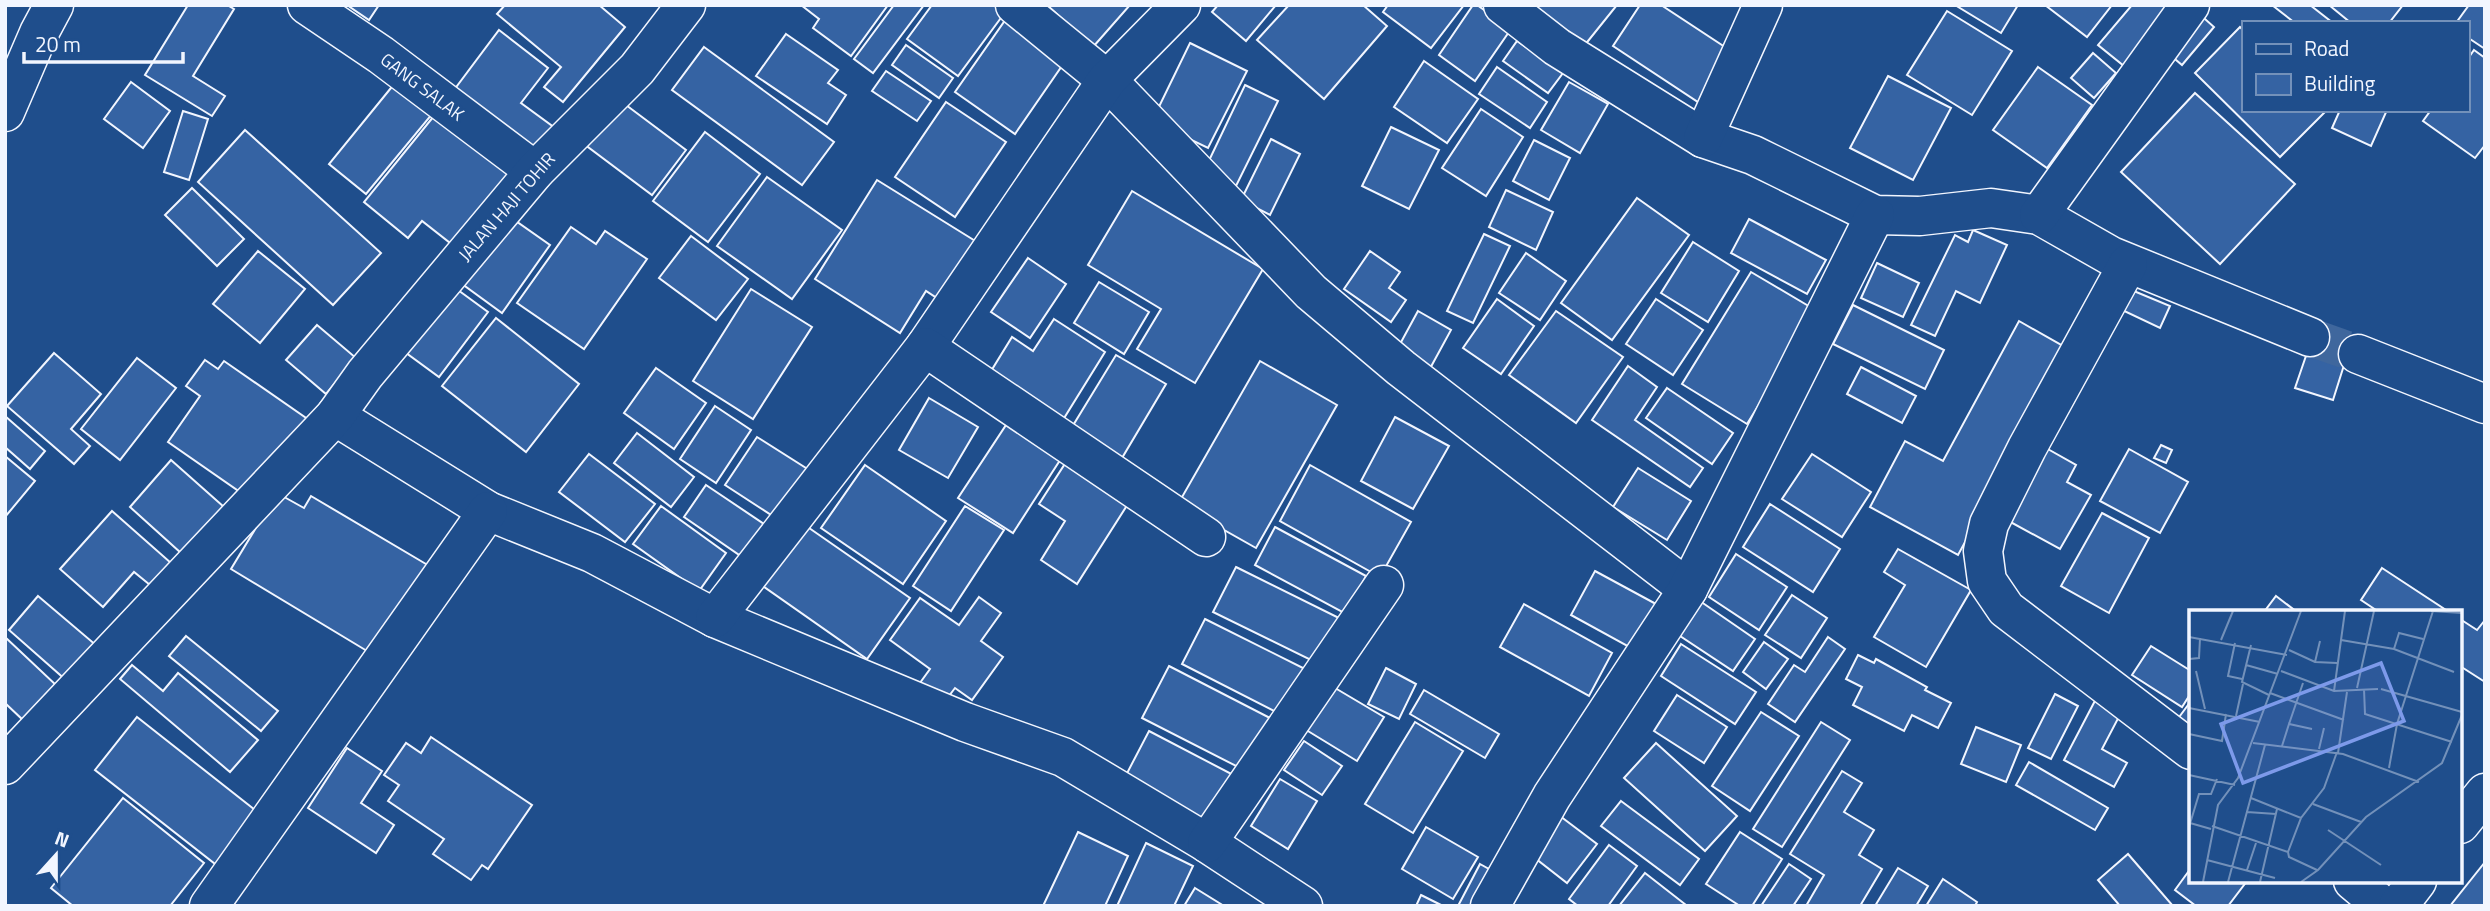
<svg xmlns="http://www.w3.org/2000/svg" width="2490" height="911" font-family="'Titillium Web',sans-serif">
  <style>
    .building { fill: #3563a3; stroke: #f2f6ff; stroke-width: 2 }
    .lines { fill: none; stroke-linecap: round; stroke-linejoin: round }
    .minor-tunnel { stroke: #3f679d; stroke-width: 38; stroke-dasharray: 38 19; stroke-linecap: butt }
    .minor-casing { stroke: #f2f6ff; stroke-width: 41 }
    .minor { stroke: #1f4e8c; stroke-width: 38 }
    .labels { text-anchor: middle; stroke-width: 5; stroke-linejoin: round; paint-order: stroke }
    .street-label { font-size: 18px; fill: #f2f6ff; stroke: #1f4e8c }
    .inset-road { fill: none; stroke: #7391ba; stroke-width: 2 }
    .view { fill: #7d9aea; fill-opacity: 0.15; stroke: #7d9aea; stroke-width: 3.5 }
    .inset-edge { fill: none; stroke: #f2f6ff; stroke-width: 3.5 }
  </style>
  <rect width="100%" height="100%" fill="#1f4e8c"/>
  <g class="building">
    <path d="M188,5H227L234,9L193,76L225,96L212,116L145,75Z"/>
    <path d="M347,5H379L369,20Z"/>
    <path d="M505,5H599L625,27L563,102L544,87L561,67L497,14Z"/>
    <path d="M801,5H888L851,56L813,28L819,19Z"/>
    <path d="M894,5H924L873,73L854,59Z"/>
    <path d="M932,5H998L1006,11L958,76L907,39Z"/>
    <path d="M1047,5H1130L1093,47Z"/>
    <path d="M1218,5H1276L1246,41L1212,12Z"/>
    <path d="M1289,5H1363L1387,26L1324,99L1257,40Z"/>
    <path d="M1388,5H1464L1431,48L1383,12Z"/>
    <path d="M1473,5H1477L1511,29L1475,81L1439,55Z"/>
    <path d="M1523,5H1617L1580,51Z"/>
    <path d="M1640,5H1661L1734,53L1701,104L1613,46Z"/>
    <path d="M1955,5H2018L2001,33Z"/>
    <path d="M2045,5H2112L2087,37Z"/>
    <path d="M2132,5H2165L2171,11L2124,66L2098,45Z"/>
    <path d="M2272,5H2310L2333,23H2295Z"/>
    <path d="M2329,5H2403L2389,23H2351Z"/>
    <path d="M2469,5H2485V49L2467,37V23H2456Z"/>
    <path d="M1947,11L2012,51L1972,115L1907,75Z"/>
    <path d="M2196,11L2214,27L2182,65L2163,49Z"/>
    <path d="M1006,19L1066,60L1015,134L955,92Z"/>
    <path d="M2240,27L2243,30V110L2326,111L2280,157L2195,73Z"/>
    <path d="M499,30L548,68L521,103L555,128L536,152L454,90Z"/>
    <path d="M786,34L838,70L828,83L846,95L827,124L756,76Z"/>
    <path d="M1517,41L1563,73L1548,93L1503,61Z"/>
    <path d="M1190,43L1247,71L1208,148L1152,121Z"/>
    <path d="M906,45L953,78L939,98L892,65Z"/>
    <path d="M704,47L834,142L802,185L672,90Z"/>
    <path d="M2474,50L2485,58V145L2475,158L2423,121L2431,110H2467V60Z"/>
    <path d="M2093,53L2116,73L2094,98L2071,78Z"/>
    <path d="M1424,61L1478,99L1447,143L1394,107Z"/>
    <path d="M1497,67L1547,102L1530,128L1479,94Z"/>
    <path d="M2038,67L2092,105L2047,168L1993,130Z"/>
    <path d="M886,71L931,101L917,121L872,91Z"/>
    <path d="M1888,76L1951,108L1913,180L1850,148Z"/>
    <path d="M131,82L170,111L143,148L104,119Z"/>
    <path d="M1569,82L1608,104L1580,153L1541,130Z"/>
    <path d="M395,83L433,113L366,194L329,164Z"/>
    <path d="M1245,85L1278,101L1236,186L1204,171Z"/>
    <path d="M2195,93L2295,184L2220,264L2121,172Z"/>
    <path d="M618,99L686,150L652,195L584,144Z"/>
    <path d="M946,102L1006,142L955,217L895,177Z"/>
    <path d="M1481,109L1523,137L1486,196L1442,168Z"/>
    <path d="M2340,110H2387L2371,146L2332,128Z"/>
    <path d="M183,111L208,119L189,180L164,172Z"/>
    <path d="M438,111L513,173L454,246L422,221L408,238L364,202Z"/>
    <path d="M1391,127L1439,150L1409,209L1362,186Z"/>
    <path d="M245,130L381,253L333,305L198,182Z"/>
    <path d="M705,132L760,174L708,242L653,201Z"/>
    <path d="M1271,139L1300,154L1270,215L1241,200Z"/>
    <path d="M1534,140L1570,158L1549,200L1513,181Z"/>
    <path d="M767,177L842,230L792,299L717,246Z"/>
    <path d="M877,180L985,247L949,306L926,291L900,333L815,279Z"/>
    <path d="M192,188L244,239L217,266L165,215Z"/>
    <path d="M1506,190L1553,212L1536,250L1489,227Z"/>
    <path d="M1132,191L1263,269L1195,383L1137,349L1161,309L1088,265Z"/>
    <path d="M1637,198L1689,235L1612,340L1561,303Z"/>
    <path d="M506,214L550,245L502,313L458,281Z"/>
    <path d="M1749,219L1826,260L1807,294L1731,253Z"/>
    <path d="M571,227L596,244L605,231L647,259L584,349L517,303Z"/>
    <path d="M1973,230L2007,245L1980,303L1956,291L1935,336L1911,325L1955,235L1968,242Z"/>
    <path d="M1484,234L1510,246L1473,323L1447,311Z"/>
    <path d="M691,236L748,279L716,320L659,278Z"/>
    <path d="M1693,242L1739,271L1708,322L1661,293Z"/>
    <path d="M258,251L305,289L260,343L213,304Z"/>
    <path d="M1370,251L1400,272L1389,288L1406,300L1391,322L1344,289Z"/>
    <path d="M1526,253L1566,281L1540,320L1499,293Z"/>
    <path d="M1028,258L1066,284L1030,338L991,312Z"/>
    <path d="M1877,263L1919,283L1903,317L1861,298Z"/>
    <path d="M1751,272L1817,311L1747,424L1682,384Z"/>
    <path d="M447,282L488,312L439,377L398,347Z"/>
    <path d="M1099,282L1149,312L1124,354L1074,323Z"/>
    <path d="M751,289L812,327L753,419L693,381Z"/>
    <path d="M2129,289L2170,306L2160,328L2120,309Z"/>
    <path d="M1497,299L1534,326L1501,374L1463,348Z"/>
    <path d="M1656,299L1703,330L1673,375L1626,344Z"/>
    <path d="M1853,305L1944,350L1925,389L1833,344Z"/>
    <path d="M1418,311L1451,330L1427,374L1394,355Z"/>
    <path d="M1556,311L1623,357L1576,423L1509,375Z"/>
    <path d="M496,318L579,384L526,452L442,386Z"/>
    <path d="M1054,319L1105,352L1061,423L988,376L1012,337L1033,351Z"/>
    <path d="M2019,321L2070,350L1958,555L1870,507L1905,441L1943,461Z"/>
    <path d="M317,325L356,358L326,394L286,360Z"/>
    <path d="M2308,350L2345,362L2333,400L2295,388Z"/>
    <path d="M54,353L101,394L71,429L90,446L74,464L7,406Z"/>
    <path d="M1116,355L1166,384L1119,463L1069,432Z"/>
    <path d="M137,358L176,388L120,460L81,429Z"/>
    <path d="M205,360L218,369L224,361L309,420L253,501L168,442L200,396L186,386Z"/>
    <path d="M1260,361L1337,405L1256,548L1178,504Z"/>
    <path d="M1628,366L1657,387L1635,420L1703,468L1690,487L1592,420Z"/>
    <path d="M1861,367L1916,396L1902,423L1847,394Z"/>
    <path d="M656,368L706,403L674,449L624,413Z"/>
    <path d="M1667,388L1733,433L1712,464L1646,418Z"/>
    <path d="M929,398L978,427L948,478L899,450Z"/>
    <path d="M715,406L751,430L716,483L680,459Z"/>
    <path d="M5,416L45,451L30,469L5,447Z"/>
    <path d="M1395,417L1449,446L1413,509L1361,481Z"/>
    <path d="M1010,419L1064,454L1013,533L958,498Z"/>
    <path d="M637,433L694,477L671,507L614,463Z"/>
    <path d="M757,437L817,475L785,524L725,485Z"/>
    <path d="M2161,445L2172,450L2166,463L2154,458Z"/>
    <path d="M2046,448L2076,465L2067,482L2091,495L2060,549L2005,519Z"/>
    <path d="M2129,449L2188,482L2160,533L2100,501Z"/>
    <path d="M589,454L655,504L625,542L559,492Z"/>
    <path d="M1812,454L1871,492L1842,537L1782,499Z"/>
    <path d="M5,456L35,481L5,517Z"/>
    <path d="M1070,456L1133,496L1077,584L1041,560L1065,521L1039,504Z"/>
    <path d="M171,460L233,515L191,562L130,507Z"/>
    <path d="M865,465L946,521L903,584L821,528Z"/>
    <path d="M1310,465L1411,522L1380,577L1280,521Z"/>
    <path d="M1638,468L1691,501L1667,540L1613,507Z"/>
    <path d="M706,485L770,528L748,561L684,517Z"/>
    <path d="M277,493L304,508L311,496L431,567L377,657L231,569Z"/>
    <path d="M1770,504L1840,549L1813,592L1743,547Z"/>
    <path d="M661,506L726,553L699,591L633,544Z"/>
    <path d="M965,506L1004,530L951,611L913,586Z"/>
    <path d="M112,511L171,563L150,585L134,572L103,607L60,569Z"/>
    <path d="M2102,513L2149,538L2109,613L2061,586Z"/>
    <path d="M799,521L910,598L867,659L757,582Z"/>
    <path d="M1275,527L1366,576L1346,614L1255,565Z"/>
    <path d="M1898,549L1971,590L1926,667L1874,637L1905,585L1884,572Z"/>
    <path d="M1736,554L1787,587L1759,630L1709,597Z"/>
    <path d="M1236,567L1341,619L1319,664L1213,612Z"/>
    <path d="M2382,568L2449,612H2379L2361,600Z"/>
    <path d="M1595,571L1656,604L1631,648L1571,615Z"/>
    <path d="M1792,595L1827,618L1801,658L1765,635Z"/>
    <path d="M38,596L97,646L67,681L9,630Z"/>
    <path d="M2276,596L2297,612H2264Z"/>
    <path d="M979,597L1001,613L981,641L1003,657L972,700L955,688L942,705L917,687L930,669L890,640L920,598L959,625Z"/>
    <path d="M1697,599L1755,639L1733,671L1674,632Z"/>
    <path d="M1524,604L1612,653L1589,696L1500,647Z"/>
    <path d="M1205,619L1305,669L1282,715L1182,664Z"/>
    <path d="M2460,619L2477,630L2485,620V682L2460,666Z"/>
    <path d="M186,636L278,711L261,731L169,656Z"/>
    <path d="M5,637L57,686L24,721L5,703Z"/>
    <path d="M1828,637L1845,649L1795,722L1768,704L1794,665L1805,672Z"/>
    <path d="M1764,642L1788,659L1766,689L1743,672Z"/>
    <path d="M1681,644L1756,692L1735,724L1661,676Z"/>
    <path d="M2151,646L2191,671V693L2182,707L2132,675Z"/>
    <path d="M1858,655L1874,663L1876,659L1927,687L1925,690L1951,703L1938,728L1912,715L1904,731L1853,705L1862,687L1846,679Z"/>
    <path d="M132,665L163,691L178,673L258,740L230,772L120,679Z"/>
    <path d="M1169,666L1270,718L1244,770L1142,718Z"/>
    <path d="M1386,668L1416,684L1399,719L1368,704Z"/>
    <path d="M1330,685L1384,717L1357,761L1303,728Z"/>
    <path d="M1424,690L1499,734L1485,758L1410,714Z"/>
    <path d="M2055,694L2078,706L2051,759L2028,748Z"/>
    <path d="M1677,695L1727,727L1704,763L1654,731Z"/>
    <path d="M2098,695L2123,709L2102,749L2127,763L2114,787L2064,760Z"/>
    <path d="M2191,701V736L2174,724Z"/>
    <path d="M1761,712L1799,736L1750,811L1712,786Z"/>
    <path d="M137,717L260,814L219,867L95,770Z"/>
    <path d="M1415,722L1463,751L1413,833L1365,804Z"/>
    <path d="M1821,722L1850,740L1782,847L1753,829Z"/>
    <path d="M1976,727L2021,745L2006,782L1961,764Z"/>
    <path d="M1149,731L1241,779L1216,827L1124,779Z"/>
    <path d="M431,737L532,805L488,869L482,865L471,880L433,854L444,839L388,801L399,785L384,775L406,743L421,753Z"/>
    <path d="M1304,741L1342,766L1322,795L1284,770Z"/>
    <path d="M1656,743L1737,816L1705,851L1624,778Z"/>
    <path d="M347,748L382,771L361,803L394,825L376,853L308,808Z"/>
    <path d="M2029,762L2108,808L2095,830L2016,785Z"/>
    <path d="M1842,771L1862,783L1844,812L1874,830L1859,855L1882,869L1860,906H1806L1824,875L1790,854Z"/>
    <path d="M1280,779L1317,801L1288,849L1251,826Z"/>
    <path d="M123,798L204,863L170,906H73L51,888Z"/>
    <path d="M1621,801L1699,859L1680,885L1601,826Z"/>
    <path d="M1556,813L1597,844L1567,883L1526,851Z"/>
    <path d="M1426,827L1478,857L1453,899L1402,869Z"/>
    <path d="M1078,832L1128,856L1105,906H1043Z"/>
    <path d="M1740,832L1782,859L1752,906H1740L1706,884Z"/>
    <path d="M1146,843L1193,866L1174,906H1117Z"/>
    <path d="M1609,845L1637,866L1608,906H1578L1569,899Z"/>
    <path d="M2128,854L2173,906H2120L2098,880Z"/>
    <path d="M2485,862V906H2450Z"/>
    <path d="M1480,864L1496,873L1479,906H1458Z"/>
    <path d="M1789,864L1811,879L1793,906H1761Z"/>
    <path d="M1898,868L1928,886L1916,906H1875Z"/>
    <path d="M2191,868V881H2247L2228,906H2196L2175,890Z"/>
    <path d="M1645,873L1686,905L1619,906Z"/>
    <path d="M1943,879L1977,902L1975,906H1926Z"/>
    <path d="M1195,888L1224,906H1184Z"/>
    <path d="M1421,895L1443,906H1416Z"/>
  </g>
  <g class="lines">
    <path class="minor-tunnel" d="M2310,337L2358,354"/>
    <g class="minor-casing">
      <g id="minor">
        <path d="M307,5L381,55L535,171"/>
        <path d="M1015,5L1107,80L1311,292L1401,368L1688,589"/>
        <path d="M1503,5L1557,47L1703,138L1753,155L1875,215L1920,216L1991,208L2039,215L2111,256L2310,337"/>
        <path d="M5,112L39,33L54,5"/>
        <path d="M1703,138L1763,5"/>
        <path d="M2039,215L2190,5"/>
        <path d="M2128,264L2027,448L1989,524L1983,551L1987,581L2006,609L2191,750"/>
        <path d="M925,347L1107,80L1181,5"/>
        <path d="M2358,354L2485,404"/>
        <path d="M335,416L488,511L592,553L715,618L965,722L1063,757L1207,843L1303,906"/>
        <path d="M715,618L925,347L1206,537"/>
        <path d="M5,765L335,416L365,374L535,171L637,69L686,5"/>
        <path d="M2460,824L2485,793"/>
        <path d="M1207,843L1384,585"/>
        <path d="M2353,881L2383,906"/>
        <path d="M209,906L488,511"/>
        <path d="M1490,906L1552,796L1688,589L1875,215"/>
        <path d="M2398,906L2417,881"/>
      </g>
    </g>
    <use href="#minor" class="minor"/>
  </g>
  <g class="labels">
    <g class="street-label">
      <text transform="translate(422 87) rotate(37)" y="6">GANG SALAK</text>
      <text transform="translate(507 207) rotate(-49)" y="6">JALAN HAJI TOHIR</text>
    </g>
  </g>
  <g transform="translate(2189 610)">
    <rect width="273" height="273" fill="#1f4e8c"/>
    <path class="inset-road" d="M242,1L273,3M0,27L98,45M32,30L44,1M152,30L205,39L265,62M46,33L39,66L53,69M62,35L53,72L80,85M205,39L210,23L234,29M100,40L126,52L148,53M0,49L10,48L11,28M126,52L131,31M57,55L89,64M7,61L16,99M92,61L145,81L189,79M168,78L185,1M175,79L176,104L263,132M192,79L273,102M145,81L156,1M81,83L155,110M0,98L71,112M47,106L54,74M100,114L114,73M0,124L33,131L37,104M64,133L154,144L230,172M93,136L100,114L123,119M130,139L135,118M149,143L158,82M200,158L208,114L244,1M0,165L46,175M62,188L112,208M124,194L172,212M58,202L87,204M1,213L22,219M23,216L99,242L100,247L128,260M0,217L10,184H22L28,169M139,220L192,255M99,242L112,208L135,178L148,142M18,250L86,268M58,260L67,233M14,272L29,195L49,168L112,1M39,272L76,135M71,272L88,199M112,272L129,260L177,207L253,153L273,105"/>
    <path class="view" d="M192,53L215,111L54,173L32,114Z"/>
    <rect width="273" height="273" class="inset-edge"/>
  </g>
  <rect width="2490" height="911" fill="none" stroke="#f2f6ff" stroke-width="14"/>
  <rect x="2242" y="21" width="228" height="91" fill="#1f4e8c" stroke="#7391ba" stroke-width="2"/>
  <rect x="2256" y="44" width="35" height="10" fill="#1f4e8c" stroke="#7391ba" stroke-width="2"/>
  <text x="2304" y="56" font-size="21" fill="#f2f6ff">Road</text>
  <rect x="2256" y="74" width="35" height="21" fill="#3563a3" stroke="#7391ba" stroke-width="2"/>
  <text x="2304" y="91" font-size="21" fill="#f2f6ff">Building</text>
  <g transform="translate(56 855) rotate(21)" stroke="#1f4e8c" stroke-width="5" paint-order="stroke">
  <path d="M0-5L12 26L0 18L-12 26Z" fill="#f2f6ff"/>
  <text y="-10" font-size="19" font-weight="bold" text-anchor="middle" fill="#f2f6ff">N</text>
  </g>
  <path d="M24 52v10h159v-10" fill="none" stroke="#f2f6ff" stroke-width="3.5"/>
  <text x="35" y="52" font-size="21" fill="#f2f6ff" stroke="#1f4e8c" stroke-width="5" paint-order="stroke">20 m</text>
</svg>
